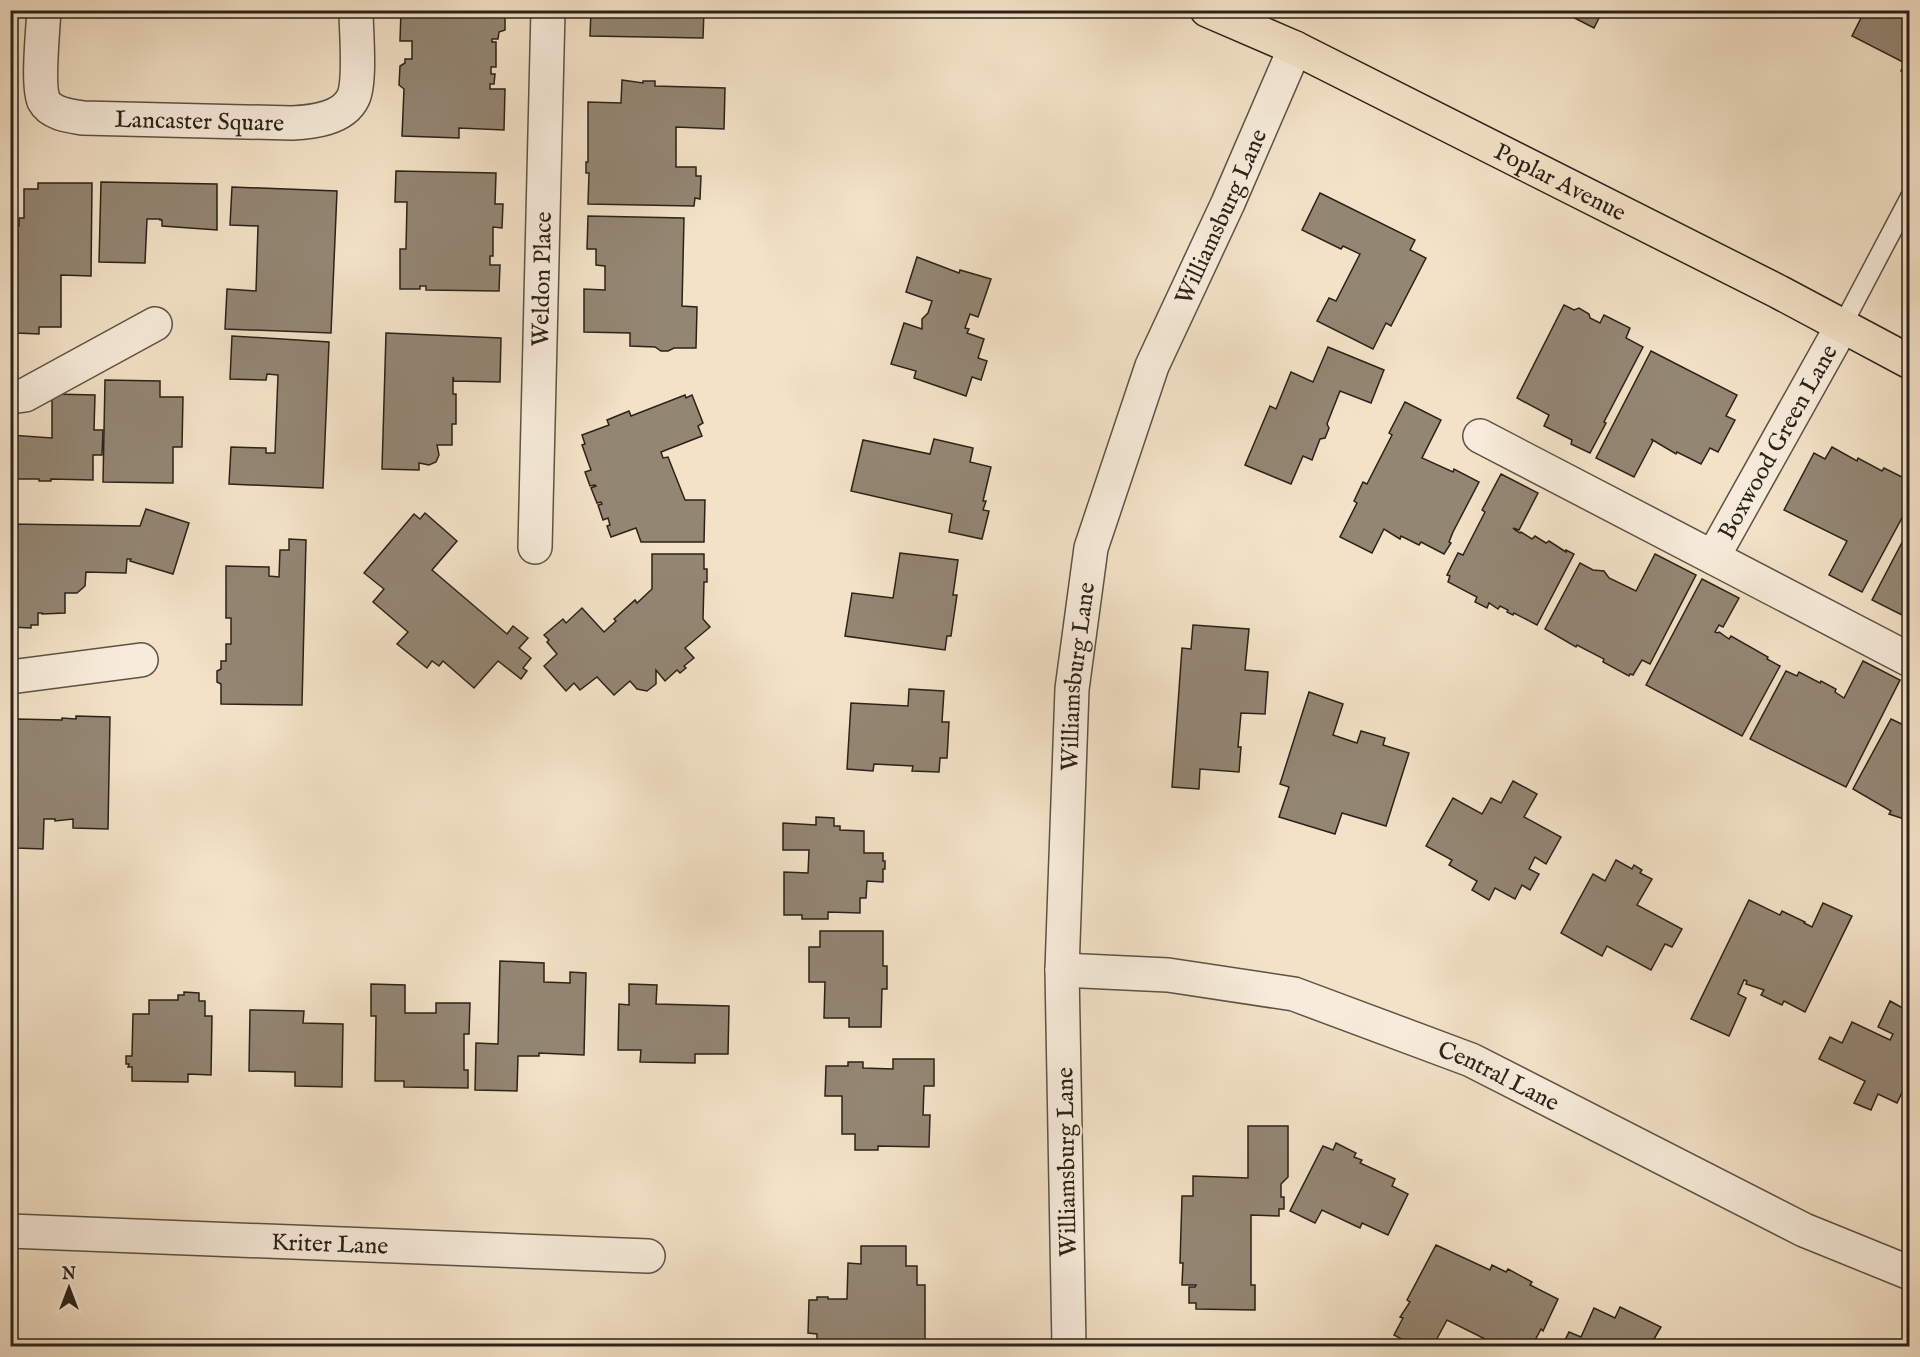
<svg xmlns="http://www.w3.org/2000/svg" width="1920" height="1357" font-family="'IM FELL English',serif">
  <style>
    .building { fill: #938673; stroke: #2b2219; stroke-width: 1.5 }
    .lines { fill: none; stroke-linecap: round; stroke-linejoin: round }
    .service-casing { stroke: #5d5244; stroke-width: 21 }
    .minor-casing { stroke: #5d5244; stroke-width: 36 }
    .primary-casing { stroke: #2b2219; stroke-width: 36 }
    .service { stroke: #f7ecdb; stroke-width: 18 }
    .minor { stroke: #f7ecdb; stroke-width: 33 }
    .primary { stroke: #f3e2c7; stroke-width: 33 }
    .labels { text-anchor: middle; stroke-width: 4.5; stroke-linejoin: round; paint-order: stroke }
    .street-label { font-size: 24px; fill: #2b2219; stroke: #f7ecdb }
  </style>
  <rect width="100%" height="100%" fill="#f3e2c7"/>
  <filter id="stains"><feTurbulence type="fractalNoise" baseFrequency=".00333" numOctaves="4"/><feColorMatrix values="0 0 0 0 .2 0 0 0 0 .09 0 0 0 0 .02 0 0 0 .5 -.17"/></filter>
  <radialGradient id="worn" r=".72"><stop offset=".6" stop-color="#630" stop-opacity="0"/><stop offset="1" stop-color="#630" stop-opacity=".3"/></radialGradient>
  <g class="building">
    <path d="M401,10L500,11V15L505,18V30L499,32L498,39H492V42H496V67H491V74H495L494,84H490V89H505L504,130L459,128V138L402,136L404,89L399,85L400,66L405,63V59H412V41H400Z"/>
    <path d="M591,10H704L703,38L590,36Z"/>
    <path d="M1559,10H1603L1594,28Z"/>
    <path d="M1865,10H1910V75L1901,71L1905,63L1852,36Z"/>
    <path d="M622,80L643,83V81H655V86L725,88L724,129L676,127V167H696V176H701L700,199L695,198L694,206L588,204L589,173H586V162H588V102L621,103Z"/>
    <path d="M396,171L496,173L495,204H503L502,228L493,227V256H490V265H500L499,291L426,290V286H420V289H400V249H406L407,202H395Z"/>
    <path d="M101,182L217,184V230L162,226V220H160V219H147L145,263L99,262Z"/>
    <path d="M38,183H92L91,276L61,275V327H39V334L16,333L18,232H14V226H19V218H24V189H38Z"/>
    <path d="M232,187L337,191L331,333L225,329L227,289L256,291L258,226L230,225Z"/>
    <path d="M1320,193L1415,240L1410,250L1426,258L1391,326L1386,323L1373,349L1317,321L1329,298L1336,301L1360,254L1343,246L1341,249L1302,230Z"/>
    <path d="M588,216L684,218L682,306L697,307L696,348H674L668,351H661L655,347L630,346V333L584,332V289L605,290V266L596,265V249H587Z"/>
    <path d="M917,257L959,273L960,270L991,279L978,317L970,314L965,328L969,329L967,333L984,339L978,358L987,361L981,380L972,377L966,396L914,378L916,371L891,364L904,323L922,329V319L928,313L932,301L906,292Z"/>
    <path d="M1564,305L1574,310L1579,308L1589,314L1590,318L1600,323L1604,315L1630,328L1626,338L1643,347L1604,422L1606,423L1590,453L1571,444L1572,440L1544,426L1549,415L1517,398Z"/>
    <path d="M386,333L501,338L500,382L454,381L453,377V394H456V424H452V445H437L439,455L436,462L429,465L419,463V470L382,469Z"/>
    <path d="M232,336L329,342L323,488L229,484L231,447L266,448V453H275L278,375L267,374L266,380L230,379Z"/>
    <path d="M1328,347L1384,370L1371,403L1340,391L1327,424L1329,428L1325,438L1320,439L1312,460L1303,456L1291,484L1245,465L1270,406L1276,409L1291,372L1313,382Z"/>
    <path d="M1651,351L1737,395L1726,416L1735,420L1718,452L1710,448L1701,464L1677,452L1676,454L1651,439L1653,441L1634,477L1596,458Z"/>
    <path d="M105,380L160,381V397H183L182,447H173V483L103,482Z"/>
    <path d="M52,394L95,395L94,430H103L102,455H93V480L51,479V481H39V479H10V435L52,438Z"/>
    <path d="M685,395L686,398L692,395L703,423L698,426L702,436L661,452L663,458L668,457L685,500H705L704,542H641L636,528L611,537L607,526L610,525L608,518L603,520L598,505L602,504L601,502L597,503L591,488L596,486L595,485L590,486L585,472L591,470L582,445L585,444L582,435L609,425L607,420L629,411L631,416Z"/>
    <path d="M1405,402L1441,420L1422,458L1453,472L1454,469L1479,482L1453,532L1449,542L1451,543L1444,554L1421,542L1419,545L1401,536L1400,539L1384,529L1372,553L1340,537L1357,503L1354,501L1363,482L1367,484L1392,435L1389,433Z"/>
    <path d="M934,439L973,448L970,462L991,467L983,501H986L983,510L989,511L982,539L949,532L952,514L851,491L863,440L930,454Z"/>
    <path d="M1832,447L1857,461L1858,458L1882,471L1884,468L1910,481V503L1862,592L1829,575L1847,541L1784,510L1814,453L1825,459Z"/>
    <path d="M1501,474L1538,493L1519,530L1513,528L1515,530L1520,533L1521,532L1532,539L1535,536L1546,543L1549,541L1566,552V550L1574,554L1537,625L1514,613L1513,615L1507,612L1508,610L1500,606L1498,609L1489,603L1487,608L1475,602L1477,597L1448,582L1450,576L1447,575L1458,553L1463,555L1485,512L1482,510Z"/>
    <path d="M146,509L189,523L173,574L130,561L131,559H127L126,573L86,572L85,586L77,593H65V613L42,614V613H38V625H31V628L10,627V524L140,526Z"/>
    <path d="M425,513L457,541L432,570L507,634L513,626L528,638L519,648L531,658L523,668L527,671L521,679L498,661L474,688L443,661L439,666L432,661L427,668L397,644L408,632L373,602L384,589L364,573L414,514L420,519Z"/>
    <path d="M1910,527V611L1906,617L1872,600Z"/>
    <path d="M289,539L306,540L302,705L221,704V684L217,682V671L221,669V661H226V644H231V618H226V566L269,567V576L279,577L280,550H289Z"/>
    <path d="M900,553L958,560L953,595H957L951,636H947L945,650L845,636L852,593L893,598Z"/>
    <path d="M652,554H704V569H707V582H704L703,619L710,627L685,648L694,658L684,666L686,668L680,673L677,670L665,681L656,670V684L647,691L637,689L630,681L614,695L597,677L580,690L574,683L566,691L544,666L557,654L547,642L549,640L544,635L563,619L566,623L582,608L604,632L616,621L614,619L635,600L637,603L652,589Z"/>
    <path d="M1655,554L1696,575L1650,664L1642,660L1633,675L1630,674L1629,676L1603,662L1604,659L1577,645L1576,647L1545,629L1580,563L1593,570L1604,571L1609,578L1636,591Z"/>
    <path d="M1702,579L1739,598L1723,627L1719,625L1715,632L1718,633L1719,632L1729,639L1731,636L1768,657L1767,659L1780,666L1742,736L1646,685Z"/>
    <path d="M1193,625L1249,629L1245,670L1268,672L1265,714L1241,713L1238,747H1241L1239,772L1200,769L1199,789L1172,787L1182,648L1191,649Z"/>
    <path d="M1863,661L1900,680L1846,787L1750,739L1786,671L1797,676L1799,672L1820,683L1821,681L1836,689L1835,692L1844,698Z"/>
    <path d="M909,689L944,691L942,722H949L947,758H940L939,772L912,771L913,766L874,764L873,771L847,769L851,703L908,706Z"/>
    <path d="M1309,692L1343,704L1333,735L1357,743L1361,731L1385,738L1383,745L1409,753L1386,826L1342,813L1335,834L1279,817L1289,787L1280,784Z"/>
    <path d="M76,716L110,717L108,829L73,828V819L55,821V819H44L43,849L17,848L18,818H15L17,719L62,720V718L76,719Z"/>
    <path d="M1891,719L1910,728V821L1889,814L1891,811L1853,789Z"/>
    <path d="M1513,781L1537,794L1524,817L1561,837L1546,864L1535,857L1529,869L1539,874L1530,890L1522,885L1515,899L1495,888L1489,900L1472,890L1477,881L1449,865L1452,860L1426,846L1453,798L1482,814L1491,798L1501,803Z"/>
    <path d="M816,817L834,818V826H840V830L864,831V853H883V861H885V869H883V882L867,881L866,898H860V913L828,912V919H802V915H784V872L808,873L809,850H783V823L816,825Z"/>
    <path d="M1616,860L1632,869L1634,865L1642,870L1640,873L1652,879L1637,905L1682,929L1672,947L1665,944L1651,970L1607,946L1602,956L1561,933L1593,874L1605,881Z"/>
    <path d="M1749,900L1780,915L1782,911L1805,922L1804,923L1812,927L1823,903L1852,916L1805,1012L1784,1001L1782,1005L1761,995L1764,990L1746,984L1747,981L1744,980L1738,994L1746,998L1729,1036L1691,1019Z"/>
    <path d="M820,931H883V966H887V989H882L881,1027H849V1018H824L825,982H809V947H820Z"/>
    <path d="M500,961L544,963V982L570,983V972L586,973L584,1055L539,1053V1056H518L517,1091L475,1090L476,1043L498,1044Z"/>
    <path d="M371,984L405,985V1013H436V1003H470L469,1034H464V1070H468V1088L404,1087V1081H375L376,1016H371Z"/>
    <path d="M629,984L657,985L656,1004L729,1006L728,1054H695V1063L640,1062L641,1050H618L619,1004L629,1005Z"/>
    <path d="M184,992L199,993V1001H205V1016H212L211,1075L188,1074V1082L132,1081V1067H128L129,1064H126V1056H132L133,1014H149V1000H178V995H184Z"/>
    <path d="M1890,1001L1910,1012V1076L1897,1103L1878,1094L1871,1110L1854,1103L1865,1081L1819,1059L1830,1037L1842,1043L1852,1022L1890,1040L1893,1034L1878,1027Z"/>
    <path d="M250,1010L304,1011L303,1023L343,1024L342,1087L295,1086V1072L249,1071Z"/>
    <path d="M893,1059H934V1086H924L923,1115H930L929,1147L878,1146V1150H855V1134H842V1096H825L826,1066H848V1062H863V1068L893,1069Z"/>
    <path d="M1248,1126H1288V1177L1281,1184V1197H1284V1209H1279V1216L1251,1215V1285H1255V1310L1196,1309V1303H1189V1287H1195L1196,1285H1182L1183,1263H1180L1182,1196H1193V1176L1248,1178Z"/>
    <path d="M1336,1143L1356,1153L1354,1157L1362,1160L1360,1163L1395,1179L1392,1186L1408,1194L1388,1235L1362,1223L1360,1228L1322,1210L1315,1223L1290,1211L1323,1146L1333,1150Z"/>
    <path d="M1436,1245L1490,1270L1492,1265L1506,1272L1508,1269L1532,1282L1530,1285L1558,1299L1543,1331L1541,1329L1532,1346H1499L1447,1320L1433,1346H1405L1407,1342L1394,1335L1403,1318L1400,1317L1410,1302L1407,1300Z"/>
    <path d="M861,1246H906V1266H917V1285H925V1340H915V1346H817V1334L808,1333L809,1300H817V1297H828V1299H847L848,1263L861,1264Z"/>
    <path d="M1620,1307L1661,1327L1654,1339L1670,1346H1562L1569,1332L1581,1337L1594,1308L1615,1318Z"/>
  </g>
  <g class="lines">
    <g class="service-casing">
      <path id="service" d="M1842,326L1910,197"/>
    </g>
    <g class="minor-casing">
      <g id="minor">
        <path id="s1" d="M44,10C43,29 37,87 44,101C51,114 70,116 83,118L292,123C312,122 343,119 353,98C361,82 356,30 356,10"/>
        <path d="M10,397L25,395L155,324"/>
        <path d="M1480,436L1910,660"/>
        <path id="s2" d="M535,547L548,10"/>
        <path id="s3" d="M1713,557L1842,326"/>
        <path d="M10,677L141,660"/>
        <path id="s4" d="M1062,970L1168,975L1294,994L1471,1060L1804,1230L1910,1273"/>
        <path id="s5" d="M10,1231L648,1256"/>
        <path id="s6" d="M1069,1346L1062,970L1072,689L1091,548L1152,366L1228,203L1295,48"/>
      </g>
    </g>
    <g class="primary-casing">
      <g id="primary">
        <path id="s7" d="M1207,10L1295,48L1779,292L1910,362"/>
      </g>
    </g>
    <use href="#service" class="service"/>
    <use href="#minor" class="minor"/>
    <use href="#primary" class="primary"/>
  </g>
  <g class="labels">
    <g class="street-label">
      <text dy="8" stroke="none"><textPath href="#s1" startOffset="252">Lancaster Square</textPath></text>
      <text dy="8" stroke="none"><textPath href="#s7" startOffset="393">Poplar Avenue</textPath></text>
      <text dy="8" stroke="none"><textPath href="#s6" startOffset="1156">Williamsburg Lane</textPath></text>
      <text dy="8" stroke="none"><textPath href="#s2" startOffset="268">Weldon Place</textPath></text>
      <text dy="8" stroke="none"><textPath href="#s3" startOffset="132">Boxwood Green Lane</textPath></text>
      <text dy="8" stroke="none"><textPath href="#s6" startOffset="670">Williamsburg Lane</textPath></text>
      <text dy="8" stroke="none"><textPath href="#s4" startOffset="454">Central Lane</textPath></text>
      <text transform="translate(1066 1162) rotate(-91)" y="8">Williamsburg Lane</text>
      <text dy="8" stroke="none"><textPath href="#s5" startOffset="320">Kriter Lane</textPath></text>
    </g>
  </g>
  <rect width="1920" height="1357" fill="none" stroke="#f3e2c7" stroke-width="36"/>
  <rect x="12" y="12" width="1896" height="1333" fill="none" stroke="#2b2219" stroke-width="3"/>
  <rect x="18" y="18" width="1884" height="1321" fill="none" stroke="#2b2219" stroke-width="1.5"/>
  <g transform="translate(69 1288)" stroke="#f7ecdb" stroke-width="4.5" paint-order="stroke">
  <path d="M0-4.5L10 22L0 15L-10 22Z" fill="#2b2219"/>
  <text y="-9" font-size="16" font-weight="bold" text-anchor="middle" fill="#2b2219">N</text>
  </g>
  <rect width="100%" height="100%" filter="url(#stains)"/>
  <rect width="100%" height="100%" fill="url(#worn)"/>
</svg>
